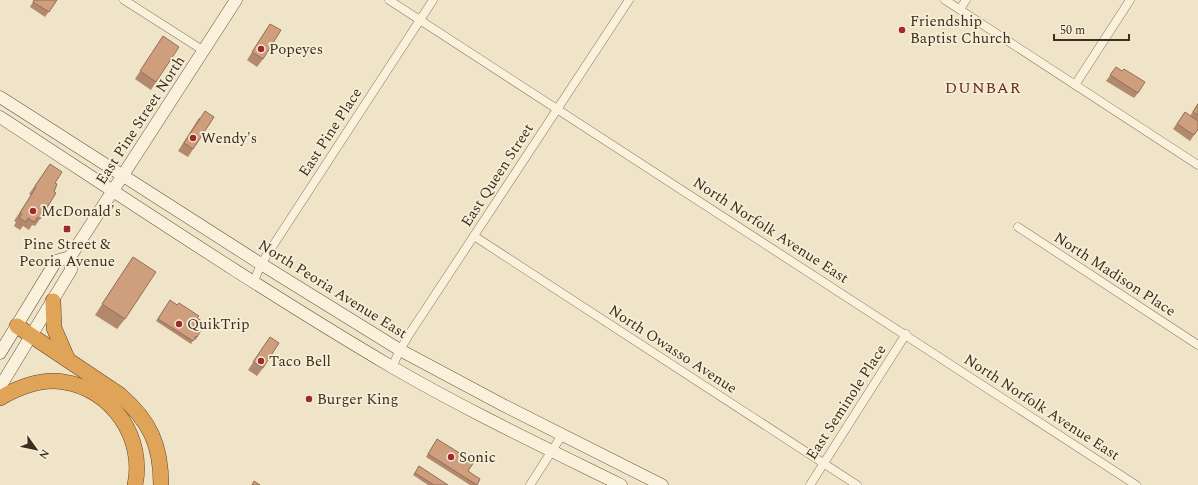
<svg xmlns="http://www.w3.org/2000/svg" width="1198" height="485" font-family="Spectral,serif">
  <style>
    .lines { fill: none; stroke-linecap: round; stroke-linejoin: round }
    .minor-casing { stroke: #8d765c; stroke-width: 9 }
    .secondary-casing { stroke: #6f573f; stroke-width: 13 }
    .motorway-casing { stroke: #5b4430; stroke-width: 16 }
    .minor { stroke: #faf1dc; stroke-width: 8 }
    .secondary { stroke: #faf1dc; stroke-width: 12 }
    .motorway { stroke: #e0a458; stroke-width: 15 }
    .wall { fill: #b2896c }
    .building { fill: #cf9f7d; stroke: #916f58 }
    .poi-dot { fill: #9e2a2b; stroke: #f7eed8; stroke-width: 1.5 }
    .labels { text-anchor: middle; stroke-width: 3.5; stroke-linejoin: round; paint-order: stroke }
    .poi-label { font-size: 15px; fill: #3d2e20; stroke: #f7eed8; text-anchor: start }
    .street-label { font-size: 15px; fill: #3d2e20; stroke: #f7eed8 }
    .neighbourhood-label { font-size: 16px; letter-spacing: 1px; fill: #6b2e1e; stroke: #f7eed8 }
  </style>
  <rect width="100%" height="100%" fill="#f0e4c8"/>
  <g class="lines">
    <g class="minor-casing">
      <g id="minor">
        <path d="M124,0L204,51"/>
        <path d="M389,0L1136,485"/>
        <path d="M945,0L1198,165"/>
        <path d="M960,9L966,0"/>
        <path d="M1075,85L1130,0"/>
        <path d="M1018,227L1198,345"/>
        <path d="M474,236L857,485"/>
        <path d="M254,281L261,264L433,0"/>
        <path d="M392,367L400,350L410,333L629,0"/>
        <path d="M530,485L562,435"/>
        <path d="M810,485L906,334"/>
      </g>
    </g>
    <g class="secondary-casing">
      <g id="secondary">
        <path d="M0,97L261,264L400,350L503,405L662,485"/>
        <path d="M0,117C129,201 258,288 392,367C466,410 544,447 621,485"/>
        <path d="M0,353L56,261L70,257"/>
        <path d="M0,387L71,270L70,257L236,0"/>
      </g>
    </g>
    <g class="motorway-casing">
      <g id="motorway">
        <path d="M53,301L54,328L67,358"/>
        <path d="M17,326L120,395C150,421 161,445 161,485"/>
        <path d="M0,398C19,387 41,378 64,382C112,389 145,438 135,485"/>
      </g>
    </g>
    <use href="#minor" class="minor"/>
    <use href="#secondary" class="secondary"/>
    <use href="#motorway" class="motorway"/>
  </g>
  <g class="wall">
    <path d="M34,0H57L45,17L30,7Z"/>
    <path d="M270,24L263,59L257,67L247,60Z"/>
    <path d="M163,36L156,82L151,90L135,79Z"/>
    <path d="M1116,67L1138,93L1134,98L1106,81Z"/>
    <path d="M1198,103V129L1190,141L1173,129L1185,112L1190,116Z"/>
    <path d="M214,117L188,157L178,151L199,118Z"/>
    <path d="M50,164L40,219L35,226L32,225L29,230L23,226L20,230L14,226L16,222L14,221L31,195L29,194Z"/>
    <path d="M133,257L125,319L117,329L95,315Z"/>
    <path d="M170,300L197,318V337L196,340L194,339L191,344L156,321Z"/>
    <path d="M270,337L263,368L257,376L248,370Z"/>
    <path d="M437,439L477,485H470L426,457Z"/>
    <path d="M419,466L448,485H428L413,475Z"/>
  </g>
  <g class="building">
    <path d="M34,0H57L49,12L33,2Z"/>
    <path d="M270,24L281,30L263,59L252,52Z"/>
    <path d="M163,36L179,47L156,82L140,71Z"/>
    <path d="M1116,67L1122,71L1124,69L1145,82L1138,93L1110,75Z"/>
    <path d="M1198,104V115L1193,112Z"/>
    <path d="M205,111L214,117L193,149L184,143Z"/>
    <path d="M1185,112L1198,121V129L1194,135L1177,124Z"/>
    <path d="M50,164L62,172L55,183L57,184L54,192L56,193L40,219L38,217L34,222L28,218L26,222L19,218L22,214L20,213L36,187L35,186Z"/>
    <path d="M133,257L156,272L125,319L102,304Z"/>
    <path d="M170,300L177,305L179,303L199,316L197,318L205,323L197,337L196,336L193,341L158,319Z"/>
    <path d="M270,337L279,343L263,368L253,362Z"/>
    <path d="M437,439L474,462L468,471L480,479L477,485L428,454Z"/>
    <path d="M419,466L448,485H434L415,473Z"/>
    <path d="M254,481L260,485H252Z"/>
  </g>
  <g class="poi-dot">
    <circle cx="902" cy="30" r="4"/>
    <circle cx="261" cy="49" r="4"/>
    <circle cx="193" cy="138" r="4"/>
    <circle cx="33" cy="211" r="4"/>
    <rect x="63" y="225" width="8" height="8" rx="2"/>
    <circle cx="179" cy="324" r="4"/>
    <circle cx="261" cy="361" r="4"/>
    <circle cx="309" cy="399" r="4"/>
    <circle cx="451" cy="457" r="4"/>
  </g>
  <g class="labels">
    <g class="poi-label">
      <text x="910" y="26">Friendship<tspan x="910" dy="17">Baptist Church</tspan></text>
      <text x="269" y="54">Popeyes</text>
      <text x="201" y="143">Wendy's</text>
      <text x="41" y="216">McDonald's</text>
      <text x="67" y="249" text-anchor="middle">Pine Street &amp;<tspan x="67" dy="17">Peoria Avenue</tspan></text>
      <text x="187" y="329">QuikTrip</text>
      <text x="269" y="366">Taco Bell</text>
      <text x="317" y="404">Burger King</text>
      <text x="459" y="462">Sonic</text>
    </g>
    <g class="street-label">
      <text transform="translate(140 120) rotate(-57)" y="5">East Pine Street North</text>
      <text transform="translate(330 132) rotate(-57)" y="5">East Pine Place</text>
      <text transform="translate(497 175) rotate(-57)" y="5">East Queen Street</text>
      <text transform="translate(771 230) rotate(33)" y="5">North Norfolk Avenue East</text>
      <text transform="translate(1115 274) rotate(33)" y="5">North Madison Place</text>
      <text transform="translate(333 289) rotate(32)" y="5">North Peoria Avenue East</text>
      <text transform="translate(673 349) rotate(33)" y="5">North Owasso Avenue</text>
      <text transform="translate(846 402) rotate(-57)" y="5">East Seminole Place</text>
      <text transform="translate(1042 407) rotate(33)" y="5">North Norfolk Avenue East</text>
    </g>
    <g class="neighbourhood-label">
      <text x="983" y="93">DUNBAR</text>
    </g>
  </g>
  <g transform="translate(36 449) rotate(123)" stroke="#f7eed8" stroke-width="3" paint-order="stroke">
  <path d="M0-3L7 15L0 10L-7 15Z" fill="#3d2e20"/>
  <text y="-6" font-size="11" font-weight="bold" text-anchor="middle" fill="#3d2e20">N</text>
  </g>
  <path d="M1054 34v6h75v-6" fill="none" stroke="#3d2e20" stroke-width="2"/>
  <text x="1060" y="34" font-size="12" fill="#3d2e20" stroke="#f7eed8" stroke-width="3" paint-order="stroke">50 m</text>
</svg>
